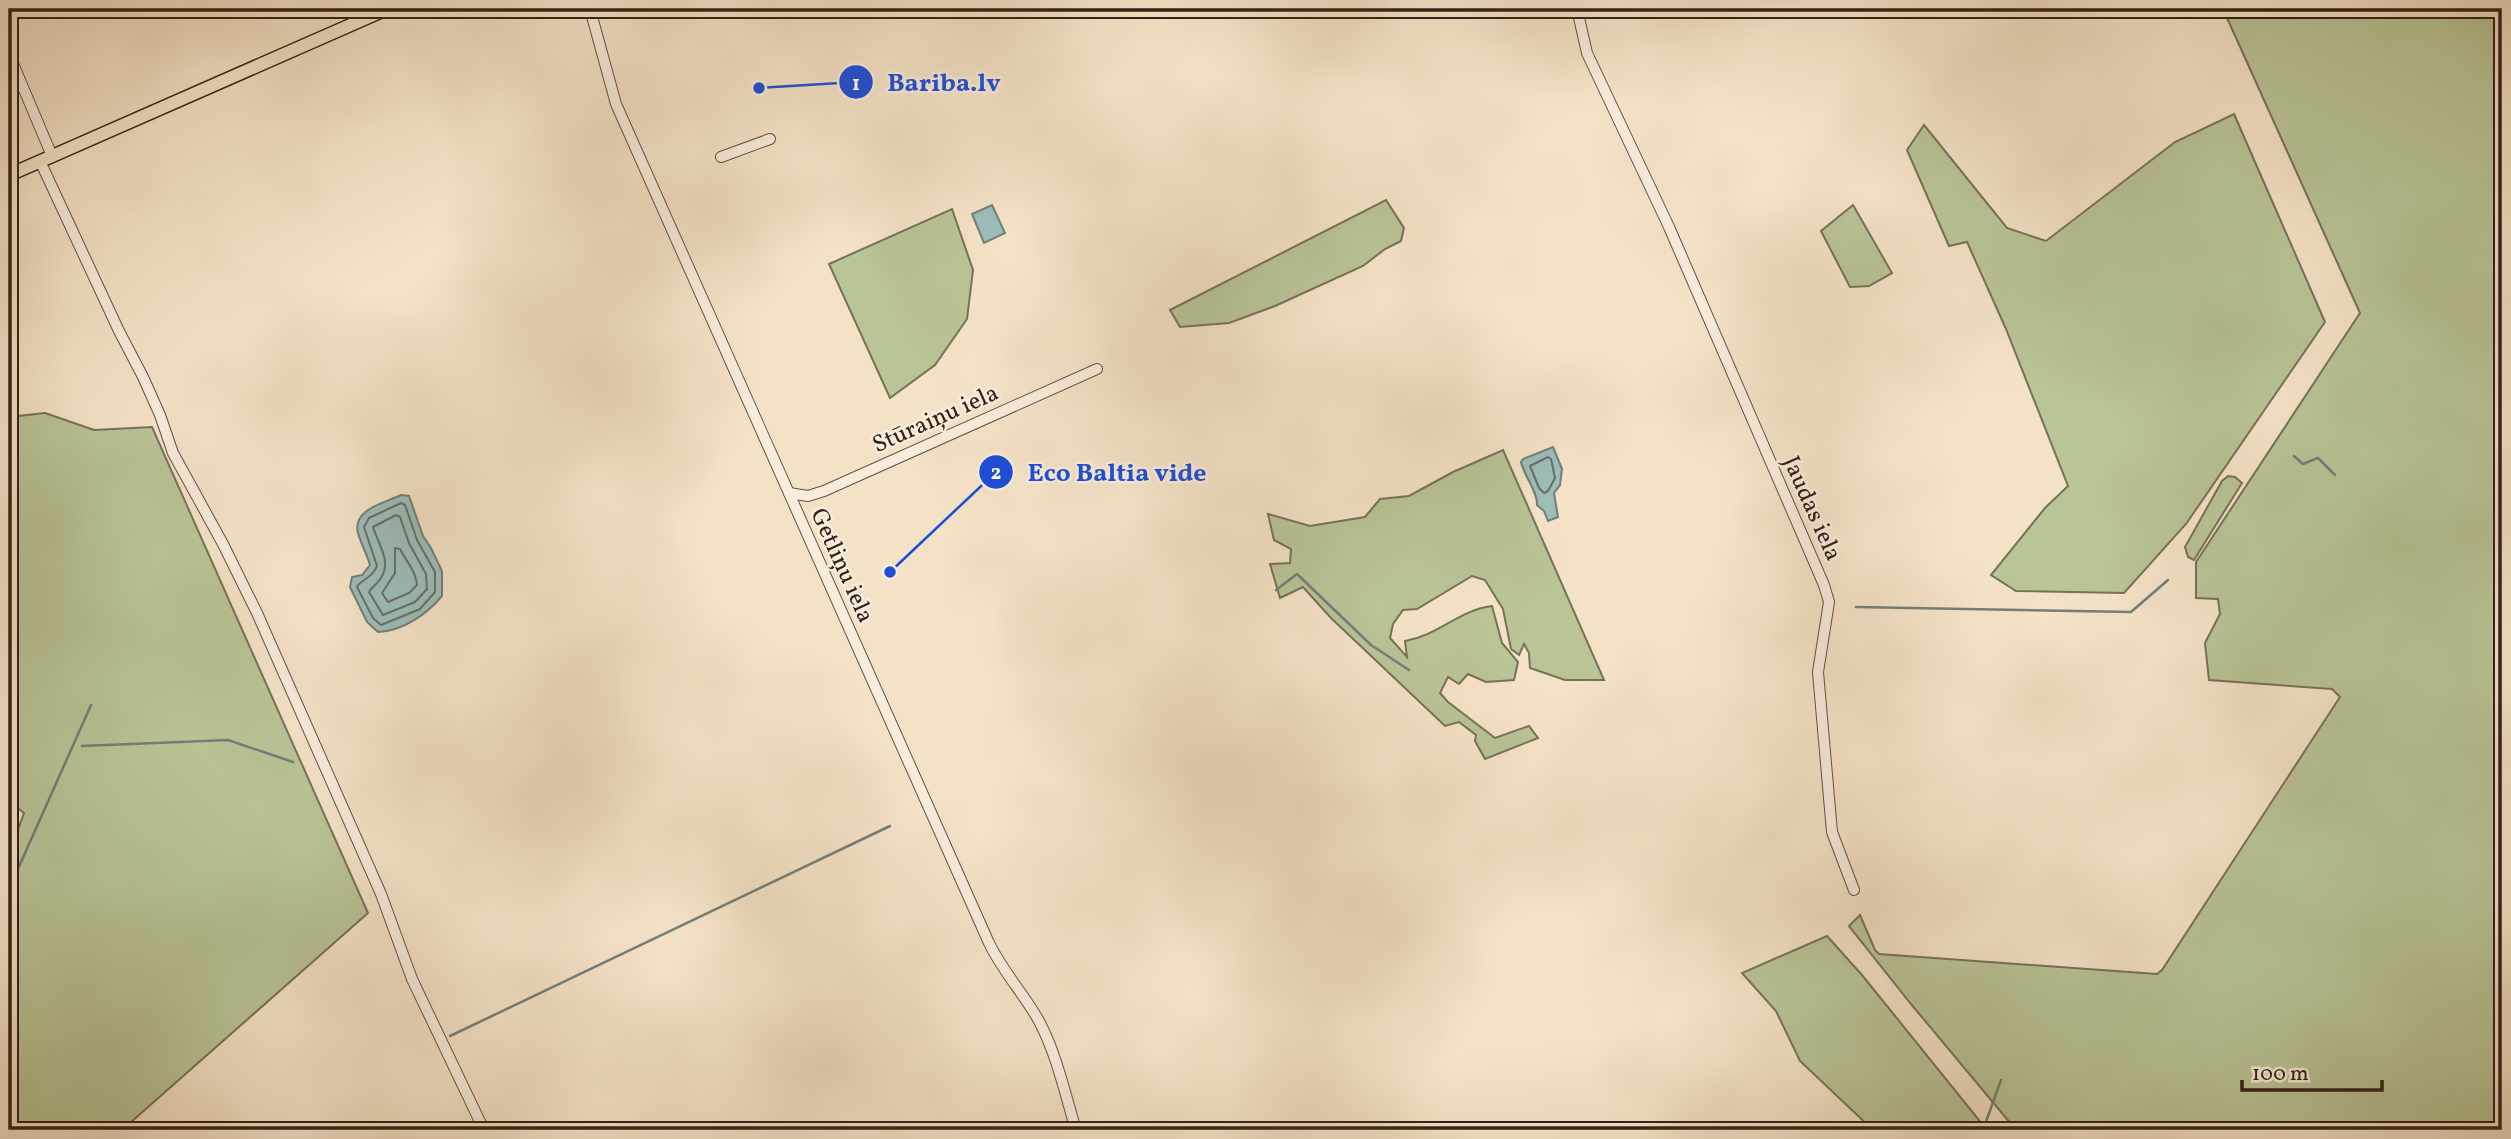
<svg xmlns="http://www.w3.org/2000/svg" width="2511" height="1139" font-family="Vollkorn,serif">
  <style>
    .green { fill: #b9c497; stroke: #767257; stroke-width: 2 }
    .water { fill: #9cbdba; stroke: #727f79; stroke-width: 2 }
    .lines { fill: none; stroke-linecap: round; stroke-linejoin: round }
    .shore { stroke: #676f68; stroke-width: 2 }
    .stream { stroke: #727f79; stroke-width: 2.5 }
    .minor-casing { stroke: #625143; stroke-width: 12 }
    .major-casing { stroke: #322117; stroke-width: 15 }
    .minor { stroke: #f8ecdb; stroke-width: 10 }
    .major { stroke: #f4e2c7; stroke-width: 12 }
    .rail-casing { stroke: #322117; stroke-width: 5 }
    .rail { stroke: #f8ecdb; stroke-width: 2.5; stroke-dasharray: 8; stroke-linecap: butt }
    .labels { text-anchor: middle; stroke-width: 5; stroke-linejoin: round; paint-order: stroke }
    .street-label { font-size: 24px; fill: #322117; stroke: #f8ecdb }
    .leader { fill: none; stroke: #1d4ed8; stroke-width: 2.5 }
    .callout-dot { fill: #1d4ed8; stroke: #f8ecdb; stroke-width: 2.5 }
    .mark-label { font-size: 21px; text-anchor: middle; font-weight: bold; fill: #fff }
    .callout-label { font-size: 26px; text-anchor: middle; font-weight: bold; fill: #1d4ed8; stroke: #f8ecdb; stroke-width: 5; stroke-linejoin: round; paint-order: stroke }
  </style>
  <rect width="100%" height="100%" fill="#f4e2c7"/>
  <filter id="stains"><feTurbulence type="fractalNoise" baseFrequency=".00286" numOctaves="4"/><feColorMatrix values="0 0 0 0 .2 0 0 0 0 .09 0 0 0 0 .02 0 0 0 .5 -.17"/></filter>
  <radialGradient id="worn" r=".72"><stop offset=".6" stop-color="#630" stop-opacity="0"/><stop offset="1" stop-color="#630" stop-opacity=".3"/></radialGradient>
  <g class="green">
    <path d="M2223,9H2502V1130H2016L1911,1004L1849,926L1860,915L1875,950L1879,954L2157,974L2162,970L2340,697L2332,689L2209,680L2205,643L2220,614L2218,599L2196,598V562L2360,313Z"/>
    <path d="M2234,114L2325,322L2186,524L2124,593L2016,591L1991,575L2045,508L2068,486L2006,329L1967,242L1949,246L1907,150L1924,125L2007,228L2046,241L2175,142Z"/>
    <path d="M1386,200L1404,228L1401,241L1385,249L1363,266L1275,306L1229,323L1180,327L1170,310Z"/>
    <path d="M1853,205L1892,273L1869,286L1850,287L1821,231Z"/>
    <path d="M952,209L973,270L967,319L935,365L890,398L829,264Z"/>
    <path d="M45,413L94,430L152,427L368,913L122,1130H27L9,1122V982L12,942L9,938V854L24,813L9,801V417Z"/>
    <path d="M1503,450L1604,680H1565L1530,668L1529,653L1524,644L1519,655L1511,649L1503,609L1485,580L1472,576L1417,609L1403,610L1393,624L1390,638L1407,657L1405,641C1439,635 1459,610 1492,606L1502,643L1518,662L1514,680L1486,682L1468,674L1459,684L1448,677L1440,693L1448,702L1495,738L1529,726L1538,738L1485,759L1475,741L1476,735L1459,722L1445,726L1331,618L1303,587L1280,598L1270,564L1290,563L1291,549L1274,540L1268,514L1310,526L1365,517L1380,499L1409,496L1453,472Z"/>
    <path d="M2228,476L2235,477L2242,483L2194,560L2188,557L2185,547L2222,481Z"/>
    <path d="M1827,936L1862,975L1987,1130H1873L1800,1061L1776,1011L1742,973Z"/>
  </g>
  <g class="water">
    <path d="M992,205L1005,233L984,243L972,214Z"/>
    <path d="M1553,447L1562,469L1560,485L1554,493L1558,517L1548,521L1544,511L1537,505C1538,492 1524,476 1521,462L1523,459Z"/>
    <path d="M401,495L409,496L423,536L431,548L442,571V596C427,614 403,631 378,632L367,622L350,587L352,577L362,575L370,565C367,554 361,544 358,533C352,509 385,503 401,495Z"/>
  </g>
  <g class="lines">
    <g class="shore">
      <path d="M1548,457L1551,459L1555,478L1548,491L1544,493L1539,488L1530,466Z"/>
      <path d="M401,503L405,505L417,540L435,572V592L420,609L381,625L373,618L357,587C361,579 372,579 377,566L364,527L369,518Z"/>
      <path d="M396,515L400,517L409,543L426,574L427,589L415,602L383,615L369,592C372,587 378,583 381,578C392,561 378,544 373,527Z"/>
      <path d="M395,548L400,549C406,561 416,571 417,585L409,593L388,602L382,593L395,573Z"/>
    </g>
    <g class="stream">
      <path d="M2294,456L2303,464L2318,458L2335,475"/>
      <path d="M1276,590L1297,574L1371,645L1409,670"/>
      <path d="M1856,607L2131,612L2168,580"/>
      <path d="M82,746L228,740L293,762"/>
      <path d="M9,889L91,705"/>
      <path d="M450,1036L890,826"/>
      <path d="M1983,1130L2001,1080"/>
    </g>
    <g class="minor-casing">
      <g id="minor">
        <path d="M590,9L616,104L989,943C1003,972 1024,994 1039,1021C1057,1055 1065,1094 1076,1130"/>
        <path d="M1577,9L1587,53L1669,227L1824,585L1829,602L1818,672L1832,832L1854,890"/>
        <path d="M9,54L52,156"/>
        <path d="M721,157L770,139"/>
        <path d="M40,161L119,331L143,377L160,415L173,453L223,544L257,613L381,894L412,979L484,1130"/>
        <path d="M789,493L808,496L824,491L1097,369"/>
      </g>
    </g>
    <g class="major-casing">
      <path id="major" d="M9,175L387,9"/>
    </g>
    <use href="#minor" class="minor"/>
    <use href="#major" class="major"/>
    <g class="rail-casing">
      <path id="rail" d="M158,9L160,13"/>
    </g>
    <use href="#rail" class="rail"/>
  </g>
  <g class="labels">
    <g class="street-label">
      <text transform="translate(935 418) rotate(-24)" y="8">Stūraiņu iela</text>
      <text transform="translate(1813 508) rotate(66)" y="8">Jaudas iela</text>
      <text transform="translate(843 565) rotate(66)" y="8">Getliņu iela</text>
    </g>
  </g>
  <path class="leader" d="M759 88L856 82M890 572L996 472"/>
  <g class="callout-dot">
    <circle cx="759" cy="88" r="7"/>
    <circle cx="890" cy="572" r="7"/>
    <circle cx="856" cy="82" r="18"/>
    <circle cx="996" cy="472" r="18"/>
  </g>
  <g class="mark-label">
    <text x="856" y="90">1</text>
    <text x="996" y="479">2</text>
  </g>
  <g class="callout-label">
    <text x="944" y="91">Bariba.lv</text>
    <text x="1117" y="481">Eco Baltia vide</text>
  </g>
  <rect width="2511" height="1139" fill="none" stroke="#f4e2c7" stroke-width="35"/>
  <rect x="10" y="10" width="2490" height="1118" fill="none" stroke="#322117" stroke-width="3.5"/>
  <rect x="18" y="18" width="2476" height="1104" fill="none" stroke="#322117" stroke-width="2"/>
  <path d="M2242 1080v10h140v-10" fill="none" stroke="#322117" stroke-width="3.5"/>
  <text x="2252" y="1080" font-size="21" fill="#322117" stroke="#f8ecdb" stroke-width="5" paint-order="stroke">100 m</text>
  <rect width="100%" height="100%" filter="url(#stains)"/>
  <rect width="100%" height="100%" fill="url(#worn)"/>
</svg>
